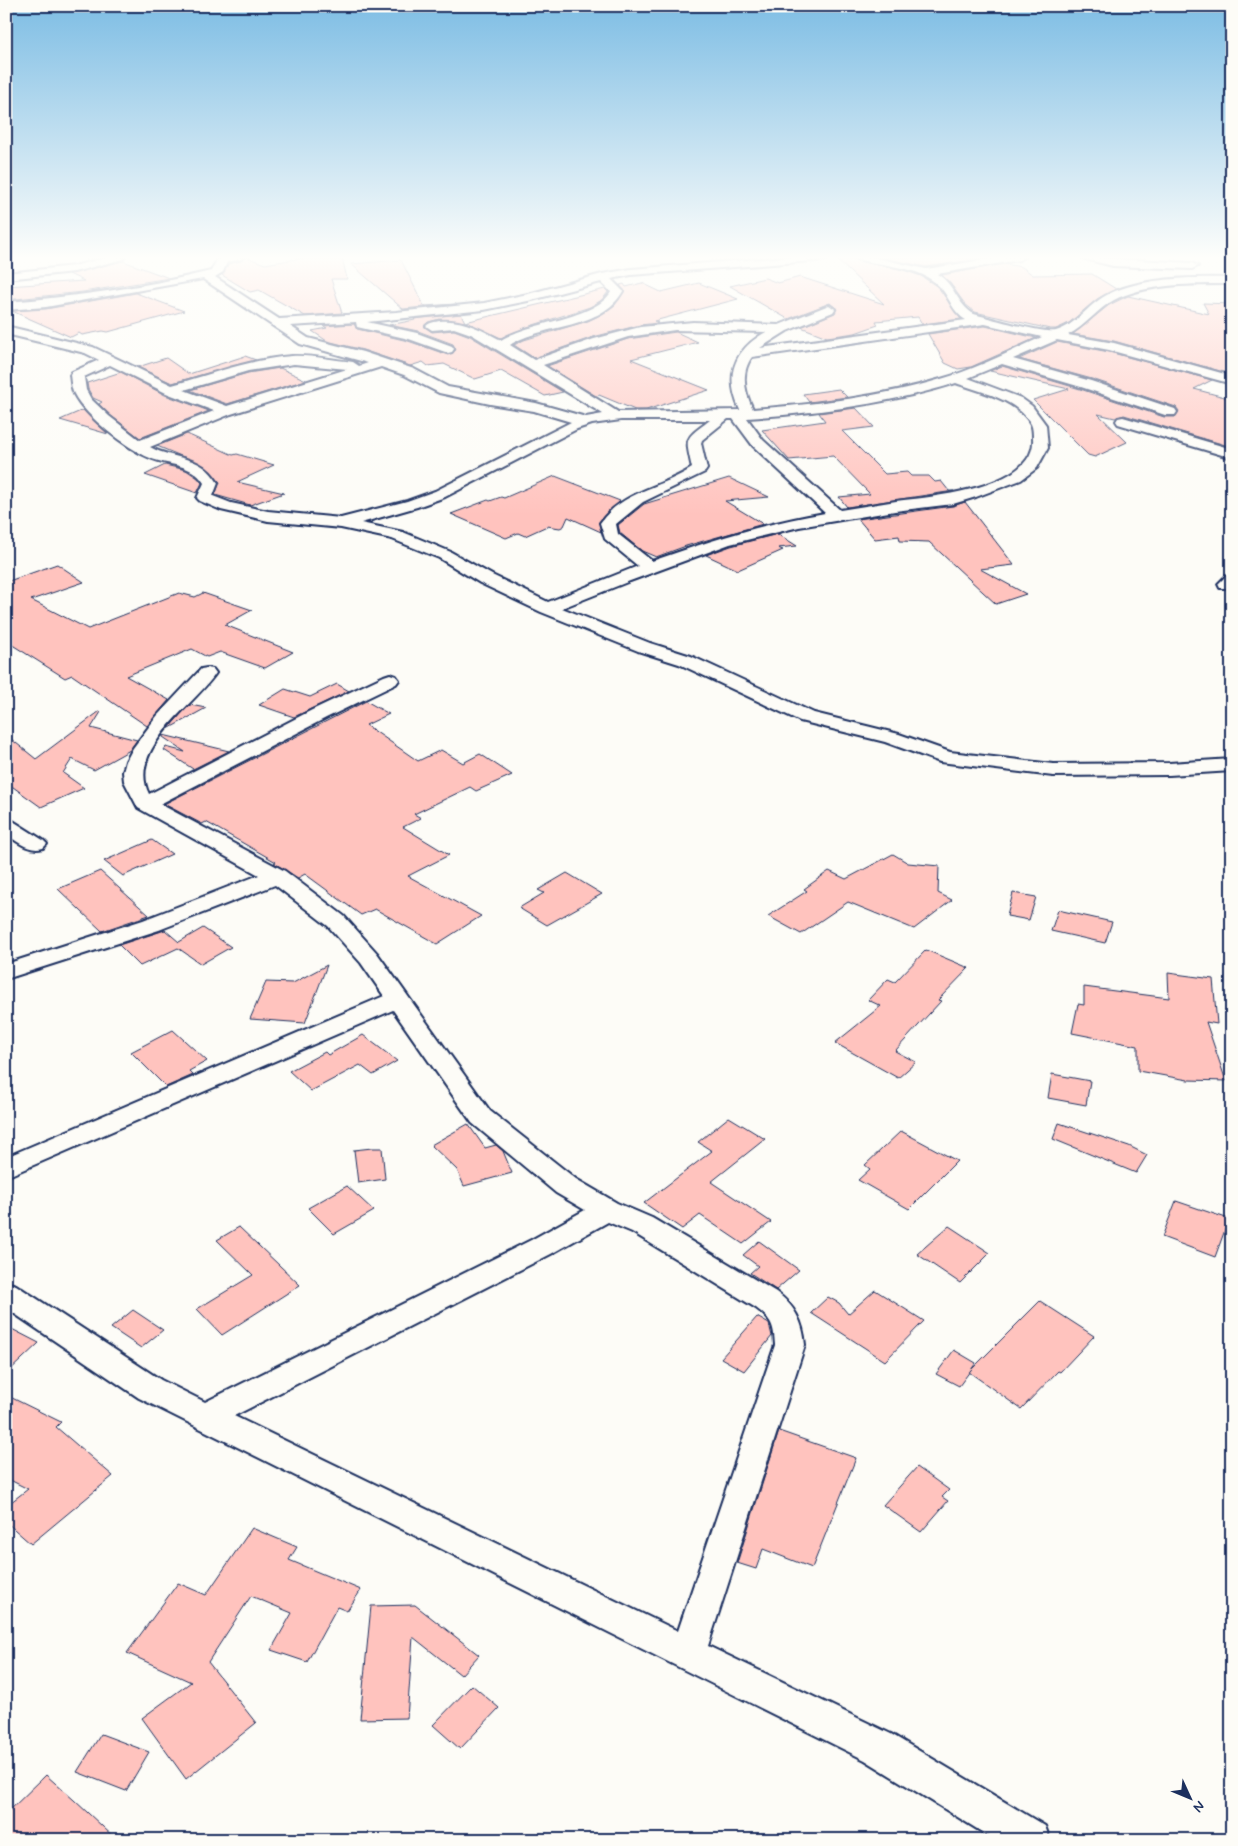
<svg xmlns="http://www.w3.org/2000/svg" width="1238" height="1846" font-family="Mynerve,sans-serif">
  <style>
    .building { fill: #ffc3be; stroke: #1b2f5e }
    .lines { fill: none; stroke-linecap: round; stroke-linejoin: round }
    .street-casing { stroke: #1b2f5e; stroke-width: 4 }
    .street { fill: #fdfcf7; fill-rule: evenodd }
  </style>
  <rect width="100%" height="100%" fill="#fdfcf7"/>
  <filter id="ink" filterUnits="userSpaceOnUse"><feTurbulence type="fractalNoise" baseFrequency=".02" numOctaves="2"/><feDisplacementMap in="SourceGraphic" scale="10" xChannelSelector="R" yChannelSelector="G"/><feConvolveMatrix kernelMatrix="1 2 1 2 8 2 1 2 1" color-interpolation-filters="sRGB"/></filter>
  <g filter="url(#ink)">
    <g class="building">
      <path d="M246,257L265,264L309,257H342L347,279H331L342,313L305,316L259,290L250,292L222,275L228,264L241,261Z"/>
      <path d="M834,257H854L857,261L900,269L921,276L938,287L961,319L922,324L918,317L876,321L878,325L855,333L827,337L801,327L835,313L837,309L830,303L788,319L730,286L765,278L778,283L800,277L884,304Z"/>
      <path d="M879,257H992L926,267Z"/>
      <path d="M401,260L424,306L456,304L403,309L351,264Z"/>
      <path d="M123,261L169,278L83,292L6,300V286L84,281L69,274Z"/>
      <path d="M1004,264L1022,267L1033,275L1092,274L1116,289L1097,299L1069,323L1056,329H1050L975,312L965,304L949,282L942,275Z"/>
      <path d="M642,283L661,292L699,283L738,299L654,321L658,323L640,325L593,337L534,358L514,345L524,340L588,321L602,314L615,305L624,292L620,285L624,284L626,287Z"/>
      <path d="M605,289L608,292L602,300L590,307L527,327L501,338L465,322Z"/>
      <path d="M136,293L184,311L108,332L103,331L82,335L79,333L71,337L12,311L46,309Z"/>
      <path d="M1128,296L1209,314L1203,303L1232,304V371L1227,373L1114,341L1073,334L1109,305Z"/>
      <path d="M461,314L465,322L440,319L428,322L424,326L432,332L454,330L470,336L563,392L545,396L501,371L475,379L444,364L428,366L423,362L410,366L363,350L327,341L312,331L327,328L323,326L354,324L357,329L408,341L448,355L456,350L453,344L418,331L389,325L415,320L414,319Z"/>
      <path d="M985,326L1036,338L971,367L958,369L945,363L928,334Z"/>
      <path d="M676,332L698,342L631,359L709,390L646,410H635L599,395L596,396L547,366L628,339Z"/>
      <path d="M1057,342L1109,352L1212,380L1194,389L1232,399V447L1124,415L1115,418L1098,414L1127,442L1095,457L1088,455L1033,400L1069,389L990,371L1002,366L1080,389L1164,417H1175L1179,411L1176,407L1092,379L1019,359Z"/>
      <path d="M245,356L256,360L172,383L138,367L166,358L189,374Z"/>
      <path d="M280,368L306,380L227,404L190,390L248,373Z"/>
      <path d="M121,372L165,395L209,411L140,438L110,415L99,404L102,402L93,398L88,389L87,383Z"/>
      <path d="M839,389L847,397L809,402L803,394Z"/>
      <path d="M856,408L874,427L842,431L885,474L907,472L911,476H929L935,482L941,481L949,491H954L847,507L839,497L870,494L833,456L789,460L762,430L825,421L819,413Z"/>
      <path d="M83,410L96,423L108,434L60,420Z"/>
      <path d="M187,434L233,455L237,454L274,465L237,482L284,493L250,505L215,495L220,482L205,466L157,446Z"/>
      <path d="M165,465L186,470L198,478L202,483L197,493L145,475Z"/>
      <path d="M555,476L620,501L599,522L601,532L568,517L564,526L560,528L547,526L525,536L518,533L506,538L451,514L488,500L490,501L501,497L504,498Z"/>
      <path d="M729,478L769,497L725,501L763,524L686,546L656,557L642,551L620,533L618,525L644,504Z"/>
      <path d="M965,502L1014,565L980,569L1026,594L996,604L929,542L900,541L899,536L875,539L858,519L953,506Z"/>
      <path d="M778,534L797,546L778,548L783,550L738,570L706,555L731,546Z"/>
      <path d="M57,564L84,582L31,600L88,629L179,593L195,597L203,593L252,610L225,625L293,652L265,668L220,652L207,657L192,649L126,676L169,700L147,726L72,675L65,678L6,641V582Z"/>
      <path d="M337,684L349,691L294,717L259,705L285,689L310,697Z"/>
      <path d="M366,701L389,714L366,725L418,761L441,750L463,763L480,754L512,775L476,791L470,787L414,814L421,818L403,827L449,855L408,876L481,916L437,944L375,909L361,915L305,874L298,878L274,863L276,862L206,822L202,824L164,804Z"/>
      <path d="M190,705L206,708L168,729L180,715Z"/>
      <path d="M100,711L101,712L91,728L137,740L130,750L94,770L72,759L63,773L84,788L41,807L6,782V735L36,759Z"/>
      <path d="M163,735L229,751L193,769L164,750L166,747L185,752L163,737Z"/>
      <path d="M152,840L172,854L123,876L104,861Z"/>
      <path d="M893,854L908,863L939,866L938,893L952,900L914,929L848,902L801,934L768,916L807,891L804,889L829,871L846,879Z"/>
      <path d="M100,871L149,915L102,931L58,889Z"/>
      <path d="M567,873L602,894L547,925L519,908L544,893L538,890Z"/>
      <path d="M1013,893L1036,897L1029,920L1007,916Z"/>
      <path d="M1058,910L1112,922L1105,943L1051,931Z"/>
      <path d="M203,928L231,947L201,964L178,948L140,966L119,945L165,930L179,942Z"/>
      <path d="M926,950L969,968L938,1000L941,1001L895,1051L916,1062L898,1078L835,1043L881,1006L868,1000L888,979L895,982Z"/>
      <path d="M327,965L305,1023L250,1019L266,982L293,983Z"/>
      <path d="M1168,973L1213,979L1217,1024L1206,1022L1226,1081L1188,1080L1138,1071V1046L1072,1033L1078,1004L1084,1005V987L1169,998Z"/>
      <path d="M173,1030L207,1061L189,1071L193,1075L166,1087L131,1052Z"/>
      <path d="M363,1035L397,1061L373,1075L360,1065L311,1091L289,1071L325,1052L328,1055Z"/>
      <path d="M1052,1074L1090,1081L1086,1105L1048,1098Z"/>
      <path d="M729,1117L765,1139L711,1182L771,1222L743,1244L700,1215L682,1229L644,1203L712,1151L698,1142Z"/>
      <path d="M1059,1123L1129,1146L1147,1155L1136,1173L1053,1139Z"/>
      <path d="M468,1124L485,1148L496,1145L503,1151L512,1173L464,1186L457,1170L431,1145Z"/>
      <path d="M901,1131L957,1161L909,1209L858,1180L870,1169L865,1165Z"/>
      <path d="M372,1148H382L385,1179L358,1183L354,1150Z"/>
      <path d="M347,1186L374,1211L334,1234L308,1208Z"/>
      <path d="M1176,1201L1229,1219L1215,1257L1162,1237Z"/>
      <path d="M949,1226L990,1253L960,1283L917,1254Z"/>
      <path d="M239,1227L300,1285L222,1335L197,1309L253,1275L217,1240Z"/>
      <path d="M759,1241L799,1270L776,1290L750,1273L758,1266L743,1255Z"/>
      <path d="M875,1290L924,1321L885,1361L811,1313L828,1297L839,1303L848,1314Z"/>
      <path d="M1040,1301L1094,1336L1060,1372L1058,1371L1021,1409L969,1372Z"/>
      <path d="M133,1310L163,1330L141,1348L111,1328Z"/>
      <path d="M757,1317L769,1324L772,1336L744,1371L721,1358Z"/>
      <path d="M6,1326L39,1343L6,1374Z"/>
      <path d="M954,1350L976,1363L959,1386L936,1374Z"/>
      <path d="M6,1395L61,1422L56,1427L113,1476L31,1544L6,1522V1506L28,1489L6,1478Z"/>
      <path d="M779,1431L856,1458L812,1568L763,1549L756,1569L737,1563Z"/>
      <path d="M917,1467L949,1490L942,1497L948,1501L921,1532L883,1505Z"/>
      <path d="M252,1528L297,1547L289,1560L361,1590L347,1611L337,1607L307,1662L271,1650L292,1613L251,1596L208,1662L256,1723L186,1779L142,1718L191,1682L127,1653L178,1583L206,1595Z"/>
      <path d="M415,1605L479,1655L461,1675L413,1637L407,1718L360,1719L371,1606Z"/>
      <path d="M472,1685L499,1708L460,1749L433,1725Z"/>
      <path d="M101,1734L149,1752L126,1791L77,1772Z"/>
      <path d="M46,1775L74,1800L117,1840H6V1814Z"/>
    </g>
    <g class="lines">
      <g class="street-casing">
        <g id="street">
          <path d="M108,257H125L123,259L74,272L6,279V273L74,266Z"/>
          <path d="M222,257H243L241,259L227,262L223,272L215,277L279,319L396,312L484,303L528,294L602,274L631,269L787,257H831L825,260L631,275L611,279L623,291C602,330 544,323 510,345L534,360L594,339L640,327L693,322L779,325L829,305L835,309L833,312L787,331L760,348L966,320C952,312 950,297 939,286C920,266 882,266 857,259L856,257H872L926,269L1002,257H1024L1019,260L937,274C955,284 957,305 974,314C988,318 1046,334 1056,331C1076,325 1087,306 1105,296C1138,277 1194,277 1232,278V284C1197,284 1146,283 1114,300C1097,309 1086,326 1068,335L1114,343L1232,376V384L1109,350L1057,340L1013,359L1091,381L1175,409L1177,412L1175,415H1165L1081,387L1002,364L968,378L1021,398L1032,406L1046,425L1048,448L1037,468L1021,480L976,497L953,504L895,511L799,527L730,544L630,581L562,608L650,643L691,656L814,713L899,734L950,752L1053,764L1169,763L1232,759V771L1169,775L1053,776L940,762L885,742L800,721L679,664L638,651L541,612L480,583L439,558L392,539L341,528L268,521L221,510L200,501L197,498L204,483C192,463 168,466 150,458C126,448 86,417 74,394C71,388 71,381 70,375L72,372L99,360L85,353L6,334V326L93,347L172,385C211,374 251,359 292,356C311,355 333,360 353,362L359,366L368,363L300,344L203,279L46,307L6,310V302C75,297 144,287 211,271L218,258ZM601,282L611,292C595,319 529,322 501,340C481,330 464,319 440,321C435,322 430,322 426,326L432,330L454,328L471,334L603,414L586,417L536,403L448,387L414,369L363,352L308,338L290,326L356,322L357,327L409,339L448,353L452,352L454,349L452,346L417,333L367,322L484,310L528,301ZM985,324L1042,337C1009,352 976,369 941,379C881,397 815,404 753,409C745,393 740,373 752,357ZM675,330L766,332C734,350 724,375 740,410L618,412L543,365L628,337ZM294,364L347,369L227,406L184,390L248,371ZM110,365L166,393L214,411L140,440L109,416L91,399L86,390L84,377ZM381,367L404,375L439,393L490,404L534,411L571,422L435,491L407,501L341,518L268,511L231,503L213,496L218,483C201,454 176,461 150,447L231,414ZM956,383C981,392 1017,399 1031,424C1033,428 1033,434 1033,438C1037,488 931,497 896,501C878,504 859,507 840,510L763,440L747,418C816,413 889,404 956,383ZM728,419H733L753,446L825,513C765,523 709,541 652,561L618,534L616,524L643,502L705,472L707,469L701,443L702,440ZM621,420H710C684,440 685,436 692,468C662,488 622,491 600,523L605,539L638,566L548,602L492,575L451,552L403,532L361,523L417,507L445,497L577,429L592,424Z"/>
          <path d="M1083,257L1192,263L1198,266L1192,269L1113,266L1085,259Z"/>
          <path d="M1123,417L1232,449V458L1118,424L1116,421L1118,418Z"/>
          <path d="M1232,575V588H1220L1218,584L1226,576Z"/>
          <path d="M207,668L213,669L216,673C194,706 126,749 149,794L312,710L384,676L390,674L396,676L399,680L396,684L326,718L160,804L285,871L344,916L377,953L490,1111L576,1179L617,1203L652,1218L776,1292C795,1306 803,1322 805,1345L708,1646L891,1734L1045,1826L1050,1840H995L865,1760L139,1398L6,1308V1282L16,1285L161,1380L205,1402L531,1240L585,1210L556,1193L472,1123L393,1010L6,1177V1157L384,996L361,963L328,926L275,885L159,930L6,979V964L143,920L259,875L138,808L124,781L123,772L126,761L133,748L157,716L201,669ZM608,1222L632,1232L756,1308C772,1320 774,1325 775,1345L678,1631L234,1416L551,1254Z"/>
          <path d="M6,819L13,821L43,840L47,844L43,848C29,852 18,842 6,834Z"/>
        </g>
      </g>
      <use href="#street" class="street"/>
    </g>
  </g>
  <linearGradient id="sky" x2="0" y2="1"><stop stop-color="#7dbde4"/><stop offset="0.5" stop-color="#fefefb"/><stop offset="1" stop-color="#fefefb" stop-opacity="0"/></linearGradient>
  <rect width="1238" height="515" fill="url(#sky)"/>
  <rect width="1238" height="1846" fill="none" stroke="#fdfcf7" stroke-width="25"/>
  <rect x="12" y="12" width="1213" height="1821" fill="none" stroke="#1b2f5e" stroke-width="2" filter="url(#ink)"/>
  <g transform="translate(1190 1798) rotate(134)" stroke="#fdfcf7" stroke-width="4" paint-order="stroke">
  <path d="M0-4L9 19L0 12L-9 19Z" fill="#1b2f5e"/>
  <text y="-8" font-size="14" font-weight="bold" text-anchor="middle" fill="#1b2f5e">N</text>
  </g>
</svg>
